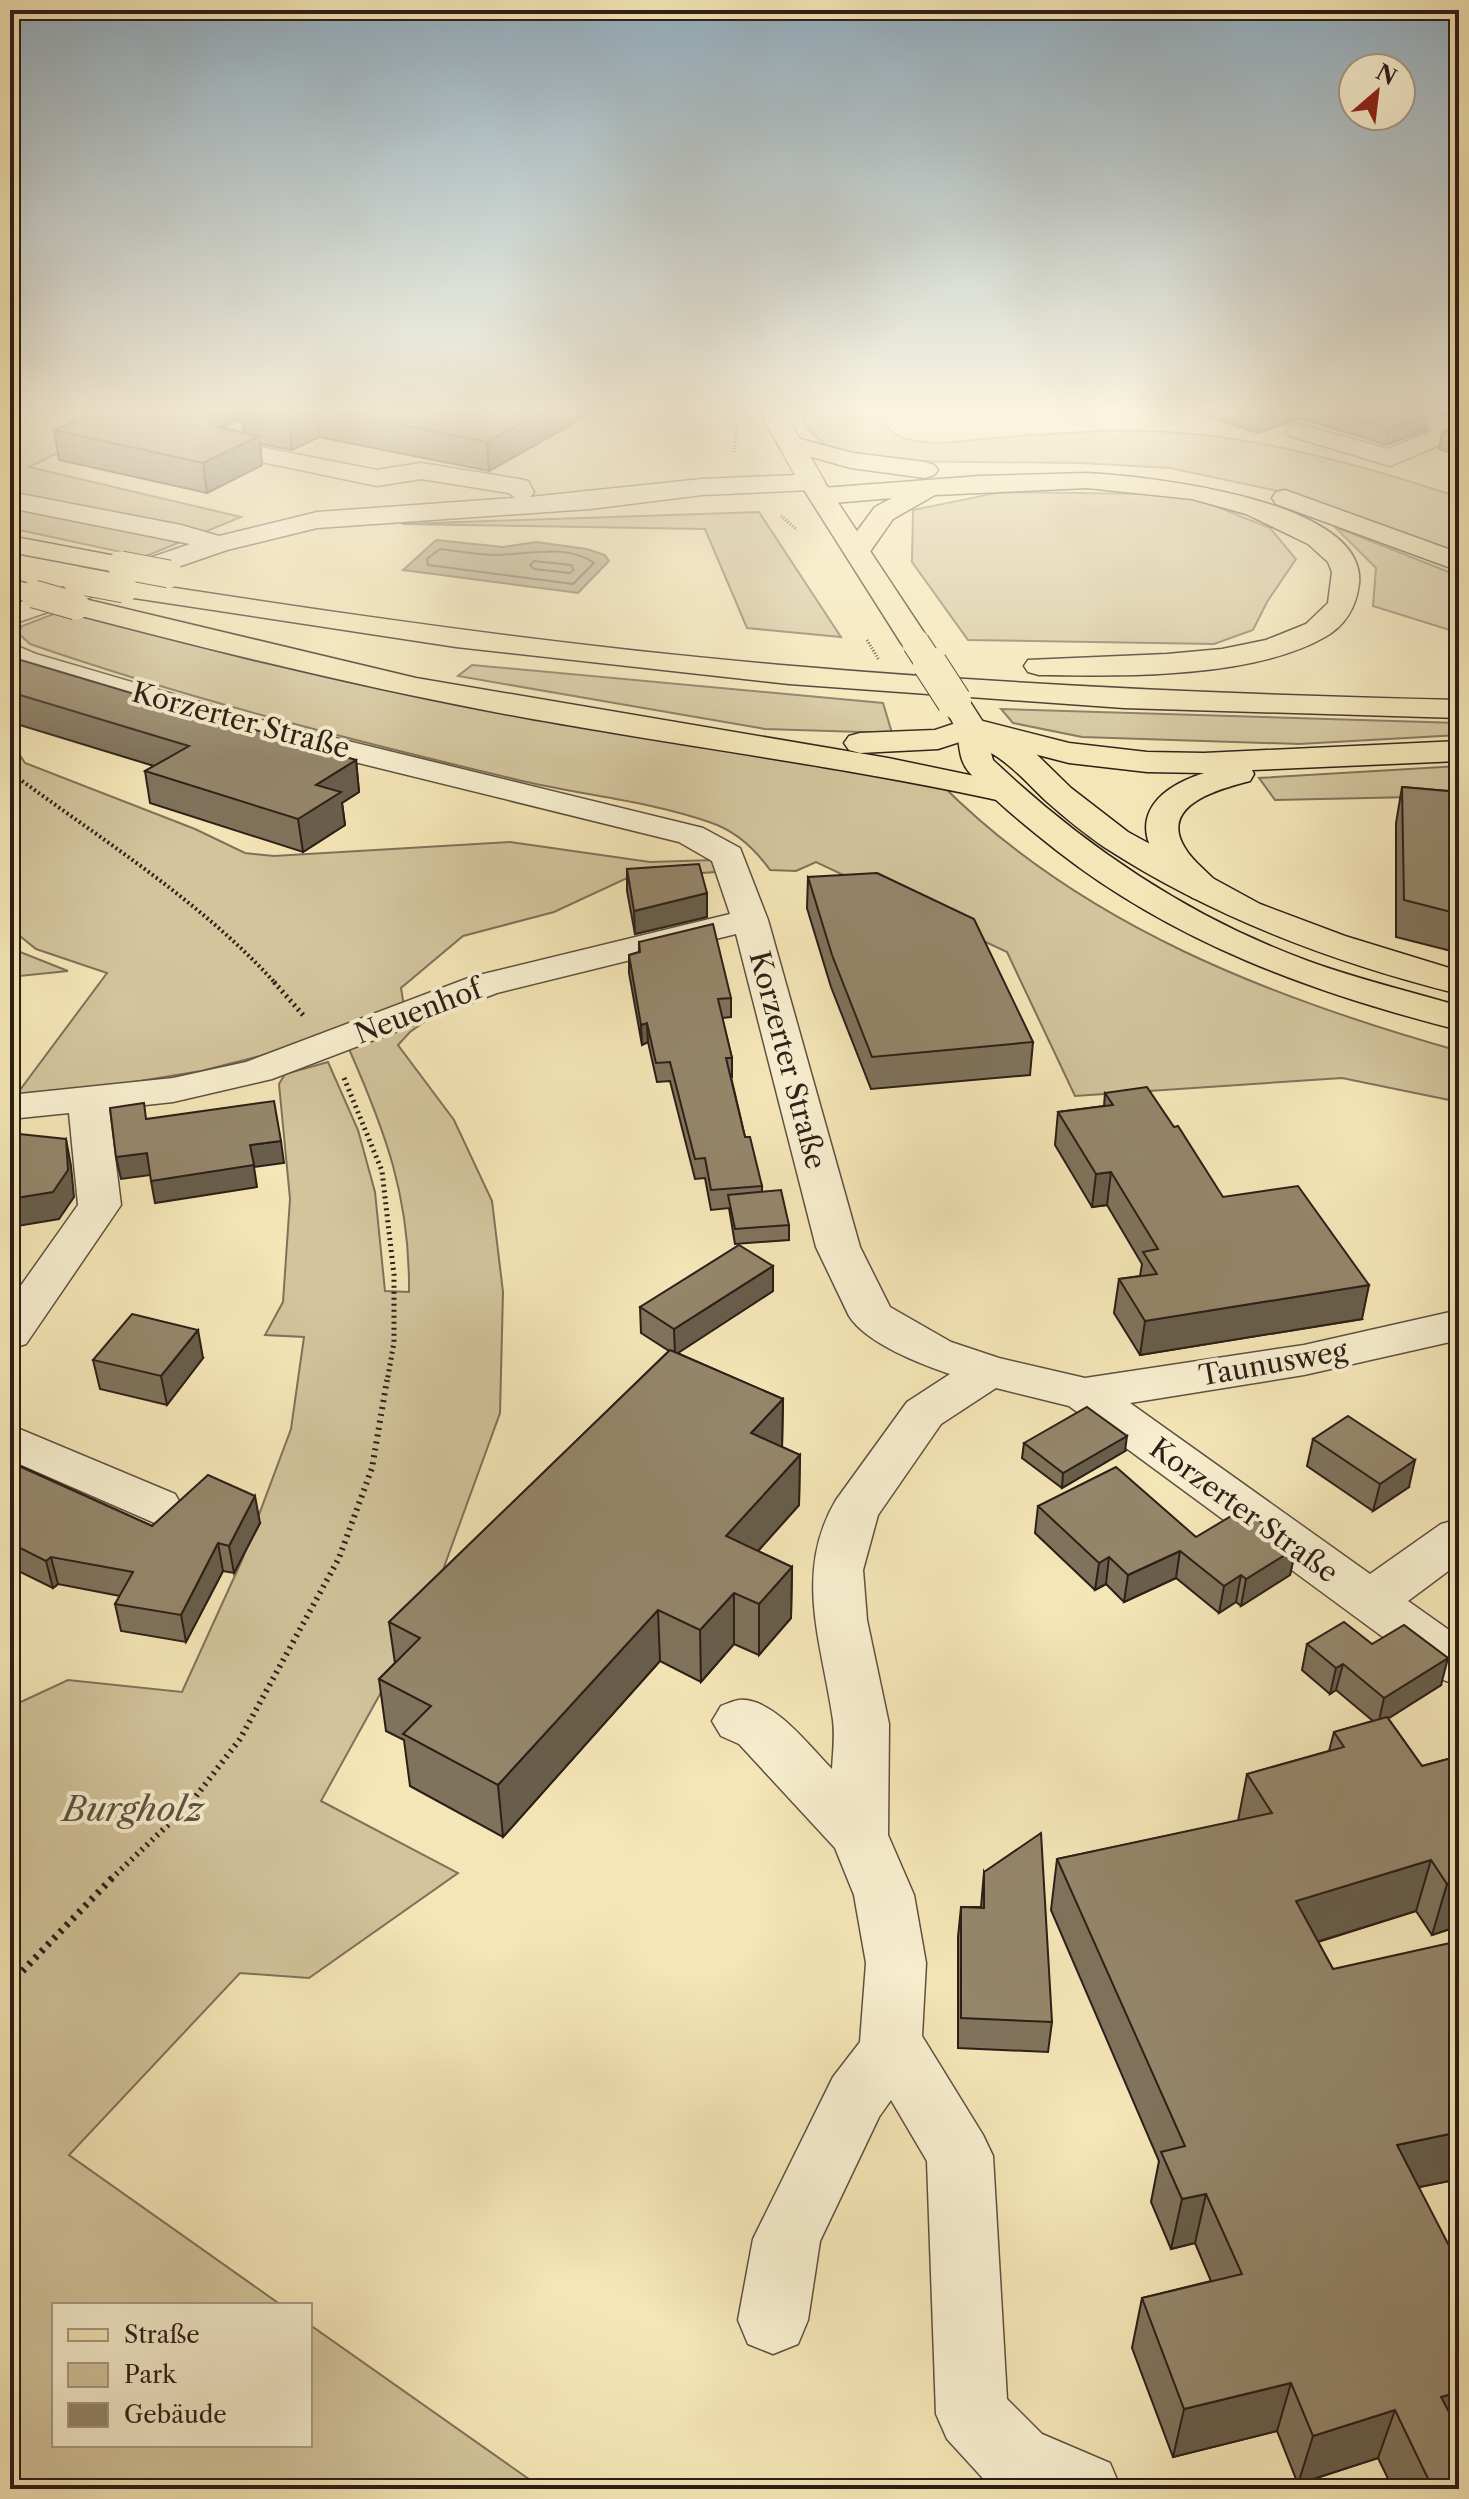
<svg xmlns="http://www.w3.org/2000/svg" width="1469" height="2499" font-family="'Libre Caslon Text',serif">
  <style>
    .green { fill: #d3c49c; stroke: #80715a; stroke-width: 2 }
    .water { fill: #b1a281; stroke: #7c6d57; stroke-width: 2 }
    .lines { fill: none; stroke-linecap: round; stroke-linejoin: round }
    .shore { stroke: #6e604c; stroke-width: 2 }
    .minor-casing { stroke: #5e5040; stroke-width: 3 }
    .major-casing { stroke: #2c1e18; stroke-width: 3 }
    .highway-casing { stroke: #2c1e18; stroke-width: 3 }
    .path-far4 { stroke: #2c1e18; stroke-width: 3; stroke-dasharray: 1 2; stroke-linecap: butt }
    .path-far3 { stroke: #2c1e18; stroke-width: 4; stroke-dasharray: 2 3; stroke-linecap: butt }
    .path-far2 { stroke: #2c1e18; stroke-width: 5; stroke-dasharray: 2 4; stroke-linecap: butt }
    .path-far1 { stroke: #2c1e18; stroke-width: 6; stroke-dasharray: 2 5; stroke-linecap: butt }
    .path { stroke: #2c1e18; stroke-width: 7; stroke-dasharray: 3 6; stroke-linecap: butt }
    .minor { fill: #f8efd0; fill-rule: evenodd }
    .major { fill: #f5e6b7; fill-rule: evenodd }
    .highway { fill: #f5e6b7; fill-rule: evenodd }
    .major-bridge-far1-casing { stroke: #2c1e18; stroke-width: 29; stroke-linecap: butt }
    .major-bridge-casing { stroke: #2c1e18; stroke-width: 36; stroke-linecap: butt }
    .highway-bridge-casing { stroke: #2c1e18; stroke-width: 29; stroke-linecap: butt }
    .path-bridge { stroke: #2c1e18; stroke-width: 3; stroke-dasharray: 1 2; stroke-linecap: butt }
    .major-bridge-far1 { stroke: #f5e6b7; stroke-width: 27 }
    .major-bridge { stroke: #f5e6b7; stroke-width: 34 }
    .highway-bridge { stroke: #f5e6b7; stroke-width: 27 }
    .wall { fill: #80735c; stroke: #2c1e18; stroke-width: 2; fill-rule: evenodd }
    .shaded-wall { fill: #685e4b; stroke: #2c1e18; stroke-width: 2 }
    .building { fill: #95866b; stroke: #2c1e18; stroke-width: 2 }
    .labels { text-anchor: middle; stroke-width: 8; stroke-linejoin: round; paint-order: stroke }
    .street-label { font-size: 28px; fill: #2c1e18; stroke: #f8efd0 }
    .near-park-label { font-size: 34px; font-style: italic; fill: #5e5040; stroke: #f8efd0 }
  </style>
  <rect width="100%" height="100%" fill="#f5e6b7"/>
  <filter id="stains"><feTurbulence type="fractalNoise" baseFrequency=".0025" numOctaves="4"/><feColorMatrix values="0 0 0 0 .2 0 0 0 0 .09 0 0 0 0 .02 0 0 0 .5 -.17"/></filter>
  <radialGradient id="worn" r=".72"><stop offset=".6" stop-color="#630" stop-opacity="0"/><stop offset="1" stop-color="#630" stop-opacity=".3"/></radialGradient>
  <g class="green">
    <path d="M10,410H144L29,467L241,517L144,557L10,528Z"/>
    <path d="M799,410H876C883,422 891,435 906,439C934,447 968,440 997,438C1025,435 1054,434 1082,432C1212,423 1337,457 1459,497V556L1283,492L1170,468L1081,463L876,461L831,450L808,429Z"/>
    <path d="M1001,492L1160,494L1200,500L1270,528L1296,559L1267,602L1253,630L1214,644L968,640L912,562L913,510Z"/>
    <path d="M759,512L841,637L747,628L705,529L402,524Z"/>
    <path d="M1335,527L1459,576V633L1373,606L1376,568Z"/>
    <path d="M64,610L251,660L418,696L941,784C1081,925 1271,998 1459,1051V1102L1342,1078L1075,1096L1007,952L816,862L796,871L770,870C755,849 734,830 709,822C646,800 578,795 514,779C351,740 189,699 30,644L18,633L22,626Z"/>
    <path d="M472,665L883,703L892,733L765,729L458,676Z"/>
    <path d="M1001,709L1459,723V735L1299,744L1082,737L1013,723Z"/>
    <path d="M10,740L25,763L195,829L245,853L274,856L510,842L650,862L714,860L715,872L625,879L554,912L463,936L401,988L404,1006L284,1050L201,1071L36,1098H14L107,973L36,949L10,928Z"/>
    <path d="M1459,766V796L1275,800L1259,778Z"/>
    <path d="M10,948L68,971L10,977Z"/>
    <path d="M444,1008L410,1032L398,1045L454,1120L492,1201L503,1292L500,1413L432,1600L321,1801L458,1873L309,1978L240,1973L69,2155L281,2305H54V2445H310V2325L533,2482L536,2489H10V1707L68,1680L182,1692L242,1560L291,1429L304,1337L265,1335L283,1302L290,1199L279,1084L285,1074L328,1062L358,1130L375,1192L385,1291L409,1292C410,1198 386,1133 349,1049Z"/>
  </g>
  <path class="water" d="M436,540L503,547L536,542L587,549L605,555L609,561L578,593L403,570Z"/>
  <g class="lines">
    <g class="shore">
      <path d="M440,549C459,551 477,555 496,555C527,555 567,543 594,563L573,584L428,565L427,559Z"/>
      <path d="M534,561L571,565L574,570L570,573L534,569L530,565Z"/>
    </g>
    <g class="minor-casing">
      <g id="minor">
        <path d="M266,410H298L295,415L240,440V443L377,470L421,463L519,479L528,481L534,492L530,497L702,479L795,475L759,410H783L825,482L821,487L812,490L702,495L590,509L317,528L227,550L10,625V606L190,544L10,508V492L181,525L219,536L317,512L515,498L509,493L421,479L377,486L218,453L214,448L219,431Z"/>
        <path d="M1388,410H1423L1459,422V437L1390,466L1290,436L1287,431L1290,426L1299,424L1388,449L1434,430L1391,415Z"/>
        <path d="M10,643L36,654L262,720L703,828L740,848L768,920L860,1247L890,1307L951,1342L999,1358L1085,1378L1304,1345L1459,1310V1340L1304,1375L1130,1403L1370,1574L1441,1524L1459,1519V1563L1408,1601L1459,1637V1685L1440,1679L1069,1406L996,1388L941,1424L878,1515L863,1570L867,1620L889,1724L888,1835L914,1895L926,1963L922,2036L983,2135L993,2156L1007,2399L1042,2434L1110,2463L1121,2489H998L990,2486L947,2439L936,2414L927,2161L891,2100L879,2117L820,2241L808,2320L798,2344L773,2354L748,2344L738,2320L753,2239L833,2077L860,2042L866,1963L854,1895L835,1848L739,1744L721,1736L712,1721L721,1706C726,1704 733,1701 739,1700C773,1697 810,1747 832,1769C833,1753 835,1736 833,1720C822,1643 793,1573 836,1500L907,1402L950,1374C920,1364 866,1343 849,1316L816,1247L736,934L497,993L272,1079L173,1102L109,1109L121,1205L26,1344L10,1349V1301L78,1205L69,1113L10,1119V1095L173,1078L246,1062L471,977L730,914L712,861L679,842L241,734L14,666L10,664Z"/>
        <path d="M10,1425L175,1494L182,1506L175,1518L157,1524L10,1460Z"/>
      </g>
    </g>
    <g class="major-casing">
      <g id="major">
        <path d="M812,474L821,477L931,643L926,649L916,652L906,649L901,643L799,482L803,477Z"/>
        <path d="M954,692L965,694L983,722L1032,750L1071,788L1128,832L1260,904L1345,936L1459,971V994C1335,963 1212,917 1104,847C1085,834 1064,817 1046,801C1028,784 1013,766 991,753L993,760C1085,847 1189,917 1308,961C1357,979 1409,991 1459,1006V1030C1313,993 1175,943 1056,850C1026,826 994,801 969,772C957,758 961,743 955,727C951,718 944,709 938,701L943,694Z"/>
      </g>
    </g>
    <g class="highway-casing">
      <g id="highway">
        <path d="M789,436L853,453L925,462L934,465L938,470L934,475L925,478L851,468L780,448L777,443L780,438Z"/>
        <path d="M1087,473C1144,476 1368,499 1359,584C1356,607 1346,625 1325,637C1251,679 1122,676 1039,675L1028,672L1024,666L1028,660L1167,654L1222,649L1266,640L1306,624L1328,603L1332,572L1328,562L1308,544L1246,514L1192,499L1087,488L935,495L893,519L867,556L857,558L847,556L843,550L875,507L892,498L822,504L813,502L809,496L813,490L822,488L980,476Z"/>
        <path d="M1285,490L1459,553V571L1276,504L1272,498L1276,492Z"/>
        <path d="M10,536L121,557L131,559L135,565L131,571L121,573L10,552Z"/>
        <path d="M10,579L44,588L48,594L44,600L34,603L10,597Z"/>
        <path d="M124,580C346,615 569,647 793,666C1014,685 1236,695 1459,700V718L1124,708L789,684L456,647L114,595L110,589L114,583Z"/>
        <path d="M76,597L416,678L888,758L1018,785L1023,792L1018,799L1006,802C848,767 687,747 527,718C372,690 219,652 66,612L62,606L66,600Z"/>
        <path d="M971,718L1069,743L1147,752L1204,753L1459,741V761L1252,770L1254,774L1250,781C1219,789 1158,805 1185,848C1194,864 1212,874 1223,890L1218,898C1209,900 1202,902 1193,898C1184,893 1174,880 1167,872C1125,824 1151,790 1204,773L1147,772L1069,763L972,738L938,749L860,753L849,750L844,743L849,736L860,733L935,730Z"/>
      </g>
    </g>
    <g class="path-far4">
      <path d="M734,452L737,423"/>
      <path d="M781,516L797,530"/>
    </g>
    <path class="path-far3" d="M10,772C100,839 200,900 276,984"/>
    <g class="path-far2">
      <path d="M274,982L304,1016"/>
      <path d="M344,1078L382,1171L394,1275V1342L387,1382"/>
    </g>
    <path class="path-far1" d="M111,1879L190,1804L240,1739L339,1558L372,1468L387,1380"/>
    <path class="path" d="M10,1984L113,1877"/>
    <use href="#minor" class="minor"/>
    <use href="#major" class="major"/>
    <use href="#highway" class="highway"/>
    <g class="major-bridge-far1-casing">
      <path id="major-bridge-far1" d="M916,643L931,666"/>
    </g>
    <g class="major-bridge-casing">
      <path id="major-bridge" d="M930,664L954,701"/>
    </g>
    <g class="highway-bridge-casing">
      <g id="highway-bridge">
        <path d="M121,565L169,574"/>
        <path d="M76,580L124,589"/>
        <path d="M34,594L76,606"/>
      </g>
    </g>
    <path class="path-bridge" d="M867,640L879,660"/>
    <use href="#major-bridge-far1" class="major-bridge-far1"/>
    <use href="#major-bridge" class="major-bridge"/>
    <use href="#highway-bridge" class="highway-bridge"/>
  </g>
  <g class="wall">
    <path d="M101,410H597L489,471L319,437L292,450L260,444L262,465L207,493L59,460L54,430ZM242,417L244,433L220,427Z"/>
    <path d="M1195,410H1415L1428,414L1426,430L1386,445L1301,418L1258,433L1195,412Z"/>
    <path d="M1432,410H1459V419Z"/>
    <path d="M1459,426V455L1439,449L1442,432Z"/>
    <path d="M10,672L356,760L359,792L342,803L345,825L303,852L150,803L145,771L154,766L10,722Z"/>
    <path d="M1402,787L1459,792V953L1396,937V823Z"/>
    <path d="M627,869L707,893V917L635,934L627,891Z"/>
    <path d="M808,877L1033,1042L1030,1075L871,1089L831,987L807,908Z"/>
    <path d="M639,942L731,998V1017L722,1018L732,1058V1077H731L745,1137L762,1186V1192L789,1225V1240L735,1244L729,1208L711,1210L705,1178L695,1179L670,1081L657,1082L648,1042L642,1045L629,973V955L639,952Z"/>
    <path d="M1105,1093L1223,1197L1362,1319L1140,1355L1114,1313L1119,1279L1140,1276L1142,1264L1107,1205L1092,1207L1055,1145L1058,1112L1104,1106Z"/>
    <path d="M773,1291L677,1353L783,1399L782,1447L800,1455L799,1505L758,1551L792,1567L791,1618L759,1655L734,1644L701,1682L660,1661L503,1837L410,1786L404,1740L386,1731L379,1679L395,1663L389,1622L669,1351L641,1333L640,1307Z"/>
    <path d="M203,1358L167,1405L100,1389L93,1360Z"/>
    <path d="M1313,1439L1409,1487L1373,1511L1307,1466Z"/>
    <path d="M1024,1443L1125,1451L1062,1488L1022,1458Z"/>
    <path d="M10,1454L16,1457L18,1465L152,1526L260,1523L234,1573L223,1571L186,1642L121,1631L115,1604L120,1596L58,1584L53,1588L10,1567Z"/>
    <path d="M1038,1506L1196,1537L1296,1548L1290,1575L1241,1606L1236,1602L1219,1613L1176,1578L1124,1602L1106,1584L1095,1590L1035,1533Z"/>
    <path d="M1307,1644H1372L1441,1685L1388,1718L1422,1766L1459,1756V1926L1432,1935L1416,1911L1318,1942L1333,1969L1459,2179L1419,2187L1459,2489H1393L1378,2458L1298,2484L1277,2431L1173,2457L1132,2348L1142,2298L1211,2281L1195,2243L1171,2249L1151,2202L1159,2161L1051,1910L1057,1859L1238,1821L1247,1774L1329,1751L1334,1732L1373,1721L1336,1690L1330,1694L1302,1670Z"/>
    <path d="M984,1872L1052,2022L1048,2052L958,2048V1937L961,1907H981Z"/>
  </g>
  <g class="shaded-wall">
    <path d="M210,410H259L241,412L242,417L218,428L211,447L207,418Z"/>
    <path d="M312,410H316L319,437L292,450L289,421Z"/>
    <path d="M545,410H597L489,471L487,442Z"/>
    <path d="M1281,410H1302L1301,418L1258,433L1260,417Z"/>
    <path d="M1428,414L1426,430L1386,445L1389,429Z"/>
    <path d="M259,436L262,465L207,493L203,463Z"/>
    <path d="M356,760L359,792L342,803L345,825L303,852L298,819L316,785Z"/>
    <path d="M707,893V917L635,934L634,911Z"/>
    <path d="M647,1023L648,1042L642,1045L641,1025Z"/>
    <path d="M66,1139L71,1166L74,1197L59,1219L11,1227L16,1280L10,1288V1199Z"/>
    <path d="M281,1141L284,1163L254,1167L257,1187L155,1203L151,1181L250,1145Z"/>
    <path d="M147,1153L151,1175L121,1179L116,1157Z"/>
    <path d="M1111,1172L1107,1205L1092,1207L1096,1174Z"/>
    <path d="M773,1266V1291L675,1355L674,1329Z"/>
    <path d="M1369,1285L1362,1319L1140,1355L1145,1321Z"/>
    <path d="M198,1330L203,1358L167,1405L161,1376Z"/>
    <path d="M783,1399L782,1449L751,1433Z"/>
    <path d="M1127,1436L1125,1451L1062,1488L1063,1473Z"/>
    <path d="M800,1455L799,1505L726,1587V1536Z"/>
    <path d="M16,1457L22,1484L10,1461Z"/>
    <path d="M1415,1460L1409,1487L1373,1511L1380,1484Z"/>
    <path d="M255,1496L260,1523L234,1573L229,1546Z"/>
    <path d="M218,1543L223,1571L186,1642L181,1615Z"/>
    <path d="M1296,1548L1290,1575L1241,1606L1246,1579Z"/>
    <path d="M1180,1551L1176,1578L1124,1602L1128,1575Z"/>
    <path d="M51,1557L58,1584L53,1588L46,1561Z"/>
    <path d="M1109,1557L1106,1584L1095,1590L1099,1563Z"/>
    <path d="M792,1567L791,1618L759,1655V1604Z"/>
    <path d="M1241,1575L1236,1602L1219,1613L1224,1586Z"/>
    <path d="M734,1593V1644L701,1682L700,1630Z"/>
    <path d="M658,1610L660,1661L503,1837L498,1785Z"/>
    <path d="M1448,1658L1441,1685L1378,1725L1384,1698Z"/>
    <path d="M1343,1664L1336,1690L1330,1694L1336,1668Z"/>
    <path d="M1431,1860L1416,1911L1284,1952L1296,1901Z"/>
    <path d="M1459,1880V1926L1432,1935L1447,1884Z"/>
    <path d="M1459,2132V2179L1381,2195L1397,2145Z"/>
    <path d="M1206,2194L1195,2243L1171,2249L1182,2199Z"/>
    <path d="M1291,2383L1277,2431L1173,2457L1184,2409Z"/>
    <path d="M1459,2392V2435L1441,2397Z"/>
    <path d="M1395,2410L1378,2458L1298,2484L1313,2436Z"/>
  </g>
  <g class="building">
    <path d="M101,410H210L207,418L212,426L259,436L203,463L54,430Z"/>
    <path d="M246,410H312L289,421L241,412Z"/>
    <path d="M325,410H545L487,442Z"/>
    <path d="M1238,410H1281L1260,417Z"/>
    <path d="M1327,410H1415L1428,414L1389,429Z"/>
    <path d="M1459,426V438L1442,432Z"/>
    <path d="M14,658L356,760L316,785L341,792L298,819L145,771L189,746L10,692V672Z"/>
    <path d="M1402,787L1459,792V914L1404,900Z"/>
    <path d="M699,864L707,893L634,911L627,869Z"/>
    <path d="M877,873L974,919L1033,1042L872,1057L832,955L808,877Z"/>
    <path d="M713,924L731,998L718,999L732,1058H726L745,1137H750L762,1186L711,1190L705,1158L695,1159L670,1062L656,1063L647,1023L641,1025L629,955L640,952L639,942Z"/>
    <path d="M1147,1087L1174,1127L1178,1126L1223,1197L1298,1186L1369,1285L1145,1321L1119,1279L1157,1274L1143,1252L1158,1249L1111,1172L1096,1174L1058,1112L1113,1105L1105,1093Z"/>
    <path d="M274,1101L281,1141L250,1145L254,1165L151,1181L147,1153L116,1157L110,1108L144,1103L146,1119Z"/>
    <path d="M10,1133L66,1139L68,1170L53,1192L10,1199Z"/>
    <path d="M781,1190L789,1225L735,1229L728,1195Z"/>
    <path d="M739,1245L773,1266L674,1329L640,1307Z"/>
    <path d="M132,1314L198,1330L161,1376L93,1360Z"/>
    <path d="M670,1350L783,1399L751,1433L800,1455L726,1536L792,1567L759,1604L734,1593L700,1630L658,1610L498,1785L403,1734L431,1706L379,1679L420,1638L389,1622Z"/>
    <path d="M1087,1407L1127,1436L1063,1473L1024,1443Z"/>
    <path d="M1348,1416L1415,1460L1380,1484L1313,1439Z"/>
    <path d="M10,1462L152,1526L208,1475L255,1496L229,1546L218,1543L181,1615L115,1604L133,1572L51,1557L46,1561L10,1543Z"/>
    <path d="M1116,1467L1196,1537L1243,1509L1296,1548L1246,1579L1241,1575L1224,1586L1180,1551L1128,1575L1109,1557L1099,1563L1038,1506Z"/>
    <path d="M1344,1622L1372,1644L1404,1625L1448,1658L1384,1698L1343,1664L1336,1668L1307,1644Z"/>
    <path d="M1387,1717L1422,1766L1459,1756V1880L1447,1884L1431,1860L1296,1901L1333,1969L1459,1941V2132L1397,2145L1459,2265V2392L1441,2397L1459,2431V2489H1433L1395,2410L1313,2436L1291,2383L1184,2409L1142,2298L1242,2274L1206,2194L1182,2199L1161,2152L1185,2146L1057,1859L1272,1813L1247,1774L1344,1747L1334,1732Z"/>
    <path d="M1041,1833L1052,2022L961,2018V1907L984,1908V1872Z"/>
  </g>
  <linearGradient id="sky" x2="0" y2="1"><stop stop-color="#92adbf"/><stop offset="0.54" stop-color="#faf4df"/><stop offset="1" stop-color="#faf4df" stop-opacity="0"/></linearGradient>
  <rect width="1469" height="760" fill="url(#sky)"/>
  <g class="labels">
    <g class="street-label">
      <text transform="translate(241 720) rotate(15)" y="10">Korzerter Straße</text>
      <text transform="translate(418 1011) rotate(-21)" y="10">Neuenhof</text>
      <text transform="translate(788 1060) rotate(75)" y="10">Korzerter Straße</text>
      <text transform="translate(1273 1363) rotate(-10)" y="10">Taunusweg</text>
      <text transform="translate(1244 1510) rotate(36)" y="10">Korzerter Straße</text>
    </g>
    <g class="near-park-label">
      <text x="133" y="1821">Burgholz</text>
    </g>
  </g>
  <rect width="1469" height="2499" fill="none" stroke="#f5e6b7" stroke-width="40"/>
  <rect x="12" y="12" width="1445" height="2475" fill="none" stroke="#2c1e18" stroke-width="4"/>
  <rect x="20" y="20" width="1429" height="2459" fill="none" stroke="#2c1e18" stroke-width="2"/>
  <rect x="52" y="2303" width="260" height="144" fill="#f8efd0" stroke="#a69b86" stroke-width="2"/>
  <rect x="68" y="2329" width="40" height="12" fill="#f5e6b7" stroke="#a69b86" stroke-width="2"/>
  <text x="124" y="2343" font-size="24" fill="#2c1e18">Straße</text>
  <rect x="68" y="2363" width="40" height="24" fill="#d3c49c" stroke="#a69b86" stroke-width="2"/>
  <text x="124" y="2383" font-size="24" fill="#2c1e18">Park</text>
  <rect x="68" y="2403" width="40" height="24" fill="#95866b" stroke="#a69b86" stroke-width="2"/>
  <text x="124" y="2423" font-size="24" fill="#2c1e18">Gebäude</text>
  <g transform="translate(1377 92) rotate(28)"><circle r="38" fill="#f8efd0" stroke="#a69b86" stroke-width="2"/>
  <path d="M0-6L14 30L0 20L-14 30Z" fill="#8f2418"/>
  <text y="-12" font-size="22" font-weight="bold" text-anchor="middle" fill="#2c1e18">N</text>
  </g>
  <rect width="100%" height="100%" filter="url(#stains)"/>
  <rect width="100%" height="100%" fill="url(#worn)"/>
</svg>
